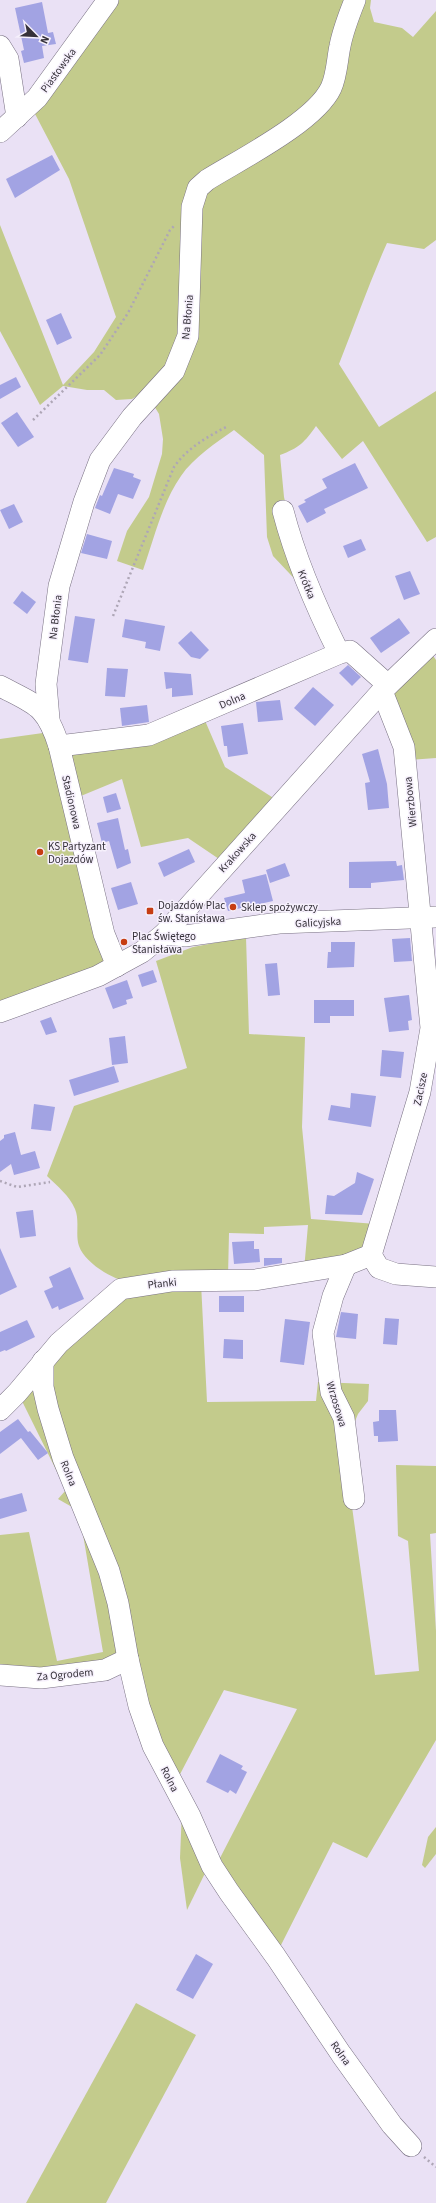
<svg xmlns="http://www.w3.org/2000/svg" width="436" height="2203" font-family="'Source Sans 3',sans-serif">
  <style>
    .green { fill: #c3cb8c }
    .building { fill: #a2a3e3 }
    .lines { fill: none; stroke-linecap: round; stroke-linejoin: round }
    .minor-casing { stroke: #797183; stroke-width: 22 }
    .path { stroke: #aea6b6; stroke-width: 2.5; stroke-dasharray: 2 3; stroke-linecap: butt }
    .minor { stroke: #fff; stroke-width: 21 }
    .poi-dot { fill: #c63d13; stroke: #f6f0fc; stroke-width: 1.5 }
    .labels { text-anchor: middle; stroke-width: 3; stroke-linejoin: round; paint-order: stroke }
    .street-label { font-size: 11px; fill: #353139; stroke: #f6f0fc }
    .poi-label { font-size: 11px; fill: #353139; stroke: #f6f0fc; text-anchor: start }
  </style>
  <rect width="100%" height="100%" fill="#eae1f5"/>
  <g class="green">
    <path d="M114,0H371L370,8L374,22L402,28L413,37L436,11V240L424,249L387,243C369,283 355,324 339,364L379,427L436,391V537L427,542L363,441L342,459L316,426C305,442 299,448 280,455L284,497L306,591L273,556L267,537L264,455L234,430C217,442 193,458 181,476C162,503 154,539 143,570L117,561L127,531L149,497L162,454L163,439L159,414L145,391L132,399L116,400L104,390H87L63,386L40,405L0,331V225L63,385L94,352L116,317L69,179L34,112Z"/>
    <path d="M429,650L436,660V758L409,760L386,692Z"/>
    <path d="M203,716L225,767L275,799L219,859L188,838L141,847L122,779L76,798L65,749Z"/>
    <path d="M50,732L107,965L0,1008V739Z"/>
    <path d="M246,937L249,1034L305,1037L302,1127L311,1219L376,1224L366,1253L304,1270L308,1225L264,1227V1234L229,1233L228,1277L128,1282C112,1279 85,1263 79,1246C75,1235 80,1221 75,1209C69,1195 58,1187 47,1176L74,1106L187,1068L156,961L193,947Z"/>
    <path d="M201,1283L207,1402L316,1401L318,1382L369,1384L368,1401L358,1414L344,1448L375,1675L419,1671L408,1541L398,1536L396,1465L436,1466V1533L430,1534L436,1631V1740L367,1858L333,1842L279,1949L254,1919L220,1858L297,1709L224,1690L177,1780L129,1655L103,1667L0,1671V1535L29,1532L57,1661L103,1652L79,1511L58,1499L66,1490L20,1397L62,1345L130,1290Z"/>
    <path d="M182,1810L209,1865L187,1910L180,1858Z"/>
    <path d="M436,1827V1854L425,1868L422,1865L428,1837Z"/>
    <path d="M136,2003L196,2035L106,2203H26Z"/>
  </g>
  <g class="building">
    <path d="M42,2L48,33L53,32L56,44L42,46L44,58L24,63L21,51L24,50L15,8Z"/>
    <path d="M52,155L60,170L15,198L6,179Z"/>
    <path d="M61,313L72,338L57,345L46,320Z"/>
    <path d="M16,377L21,387L0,399V385Z"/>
    <path d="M17,412L34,437L18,447L1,423Z"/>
    <path d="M355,463L368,488L324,509L326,513L307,523L298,506L306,502L304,500L327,488L322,479Z"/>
    <path d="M114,468L134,474L133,477L141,480L133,499L118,494L110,514L95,508L100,495L102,496Z"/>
    <path d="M14,504L23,522L9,529L0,510Z"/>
    <path d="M87,534L112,541L107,559L81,553Z"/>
    <path d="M361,539L366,550L348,558L343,546Z"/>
    <path d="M410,571L420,594L404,600L395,576Z"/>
    <path d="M22,591L36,602L27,614L13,603Z"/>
    <path d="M75,616L95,619L88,663L68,660Z"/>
    <path d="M399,618L410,633L381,653L370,638Z"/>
    <path d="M125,619L165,626L160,651L145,648L146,642L122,637Z"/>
    <path d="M191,631L209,650L200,659L191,657L178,643Z"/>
    <path d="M348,665L361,677L352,686L339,673Z"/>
    <path d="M107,668L128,669L125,697L105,696Z"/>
    <path d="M164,672L191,674L193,695L172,697V688L166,689Z"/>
    <path d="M313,687L334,705L315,726L294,708Z"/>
    <path d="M280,700L283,720L258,722L256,702Z"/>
    <path d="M147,705L149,722L122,726L120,708Z"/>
    <path d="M243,723L248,754L228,757L227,746H224L221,726Z"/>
    <path d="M378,749L387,784L389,808L368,810L365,783L370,782L362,754Z"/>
    <path d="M116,793L121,809L107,813L103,797Z"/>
    <path d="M118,818L125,850L128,849L131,863L117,869L109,841L102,843L97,823Z"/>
    <path d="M189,849L195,862L164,877L158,863Z"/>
    <path d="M396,861L397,866L402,865L404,880L371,883V888H349V862Z"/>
    <path d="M285,863L290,876L270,883L266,870Z"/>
    <path d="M266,874L273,901L228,911L224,898L245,893L242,880Z"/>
    <path d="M131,882L138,904L118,910L111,888Z"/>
    <path d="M410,938L412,961L394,962L392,939Z"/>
    <path d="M331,942H355L354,967L327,968L328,952H331Z"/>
    <path d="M277,963L280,995L268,996L265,964Z"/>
    <path d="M153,970L157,982L142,987L138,975Z"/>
    <path d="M127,980L133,998L126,1000L127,1004L113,1009L105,988Z"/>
    <path d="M409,995L412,1020L408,1021L409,1030L389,1032L384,998Z"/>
    <path d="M314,1000H354V1016H330V1023H314Z"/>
    <path d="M51,1017L57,1032L46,1035L40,1021Z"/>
    <path d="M125,1036L128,1063L112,1065L109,1038Z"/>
    <path d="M382,1050L404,1052L401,1078L380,1076Z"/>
    <path d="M114,1066L119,1082L74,1096L69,1080Z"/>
    <path d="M351,1093L376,1096L371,1127L328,1120L331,1105L350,1108Z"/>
    <path d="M34,1104L55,1107L51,1131L31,1129Z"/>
    <path d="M15,1132L21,1155L35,1151L40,1168L14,1175L11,1164L0,1172V1141L4,1138V1135Z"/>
    <path d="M357,1172L374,1179L362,1215L325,1214L327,1195L334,1196L355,1183Z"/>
    <path d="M33,1210L36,1236L20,1238L16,1212Z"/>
    <path d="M254,1241V1249H259L260,1262L234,1264L232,1242Z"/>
    <path d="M0,1248L17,1287L0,1295Z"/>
    <path d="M264,1258H282V1263L264,1266Z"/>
    <path d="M70,1267L84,1299L59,1310L58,1306L52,1309L44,1291L53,1287L49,1277Z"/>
    <rect x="219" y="1296" width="25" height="16"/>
    <path d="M341,1312L358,1314L356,1339L336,1337Z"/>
    <path d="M385,1318L399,1319L397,1345L383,1344Z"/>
    <path d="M285,1319L310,1322L304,1365L280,1362Z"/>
    <path d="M27,1320L35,1337L6,1351L5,1350L0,1352V1332Z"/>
    <path d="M224,1339L243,1340V1359L223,1358Z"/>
    <path d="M379,1410H396L398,1441L378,1442V1436H374L373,1422L379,1421Z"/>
    <path d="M18,1419L28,1432L30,1431L48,1453L38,1460L21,1438L0,1454V1432Z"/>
    <path d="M22,1493L27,1511L0,1519V1499Z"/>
    <path d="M220,1754L243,1766L241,1769L247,1772L236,1794L230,1790L228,1793L206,1782Z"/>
    <path d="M196,1954L213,1964L193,1999L176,1990Z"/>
  </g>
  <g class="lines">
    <g class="minor-casing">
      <g id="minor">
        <path d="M0,46L8,59L17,117"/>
        <path d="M0,132L37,98L108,0"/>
        <path d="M283,511C296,561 316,607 339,653"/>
        <path d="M0,686C36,705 46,705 59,746L104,934L117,966"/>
        <path d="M49,719L46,684L59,586L84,502L100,460L132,417L174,371L188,336L192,207L198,188L207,180C239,160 315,122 331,88C337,75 337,60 340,46C343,30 349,15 355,0"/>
        <path d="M59,746L149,735L340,653L350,651L388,685"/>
        <path d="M164,934L185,936L279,923L436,917"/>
        <path d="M0,1012L98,976L142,952L164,934L382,691L436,639"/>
        <path d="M371,1255L420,1092L431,1028L404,747L382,691"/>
        <path d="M371,1255L379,1268L396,1274L436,1277"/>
        <path d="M346,1265L333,1296L323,1333L331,1392L344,1418L354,1499"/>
        <path d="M43,1361V1387L48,1409L63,1458L109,1571L118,1603L128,1659L139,1706L153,1746L190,1816L212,1866L229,1892L276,1957L341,2054L392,2125L411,2146"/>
        <path d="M0,1410L17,1393L59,1343L121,1289L172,1281L255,1280L346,1265L371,1255"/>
        <path d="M0,1675L41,1678L105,1670L128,1659"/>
      </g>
    </g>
    <g class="path">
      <path d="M33,420L100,355L128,313L170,230L174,226"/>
      <path d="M113,616L174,467C186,449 207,437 226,427"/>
      <path d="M0,1181L17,1187L50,1182"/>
      <path d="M424,2157L436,2167"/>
    </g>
    <use href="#minor" class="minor"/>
  </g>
  <g class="poi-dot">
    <circle cx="40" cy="852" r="4"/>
    <circle cx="233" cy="907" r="4"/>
    <rect x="146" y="907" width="8" height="8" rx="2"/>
    <circle cx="124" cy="942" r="4"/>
  </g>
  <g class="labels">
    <g class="street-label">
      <text transform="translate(58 70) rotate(-54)" y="4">Piastowska</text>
      <text transform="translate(187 317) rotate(-85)" y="4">Na Błonia</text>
      <text transform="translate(307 584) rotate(68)" y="4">Krótka</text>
      <text transform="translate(55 617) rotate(-83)" y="4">Na Błonia</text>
      <text transform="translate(232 700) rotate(-23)" y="4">Dolna</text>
      <text transform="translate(72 802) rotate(77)" y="4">Stadionowa</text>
      <text transform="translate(410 802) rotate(-96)" y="4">Wierzbowa</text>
      <text transform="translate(237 852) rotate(-48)" y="4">Krakowska</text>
      <text transform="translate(318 922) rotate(-3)" y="4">Galicyjska</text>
      <text transform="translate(420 1089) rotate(-78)" y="4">Zacisze</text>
      <text transform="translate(162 1283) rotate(-6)" y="4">Płanki</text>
      <text transform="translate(337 1404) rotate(73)" y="4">Wrzosowa</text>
      <text transform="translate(69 1473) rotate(68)" y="4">Rolna</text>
      <text transform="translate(65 1674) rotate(-5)" y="4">Za Ogrodem</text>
      <text transform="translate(170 1779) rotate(63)" y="4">Rolna</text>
      <text transform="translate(341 2053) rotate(55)" y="4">Rolna</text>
    </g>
    <g class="poi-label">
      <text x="48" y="850">KS Partyzant<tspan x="48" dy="13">Dojazdów</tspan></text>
      <text x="158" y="909">Dojazdów Plac<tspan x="158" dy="13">św. Stanisława</tspan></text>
      <text x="241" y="911">Sklep spożywczy</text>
      <text x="132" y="940">Plac Świętego<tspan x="132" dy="13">Stanisława</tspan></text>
    </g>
  </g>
  <g transform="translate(36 36) rotate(114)" stroke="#f6f0fc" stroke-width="3" paint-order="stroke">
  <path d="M0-3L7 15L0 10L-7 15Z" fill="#353139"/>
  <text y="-6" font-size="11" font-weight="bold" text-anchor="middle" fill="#353139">N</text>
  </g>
</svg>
